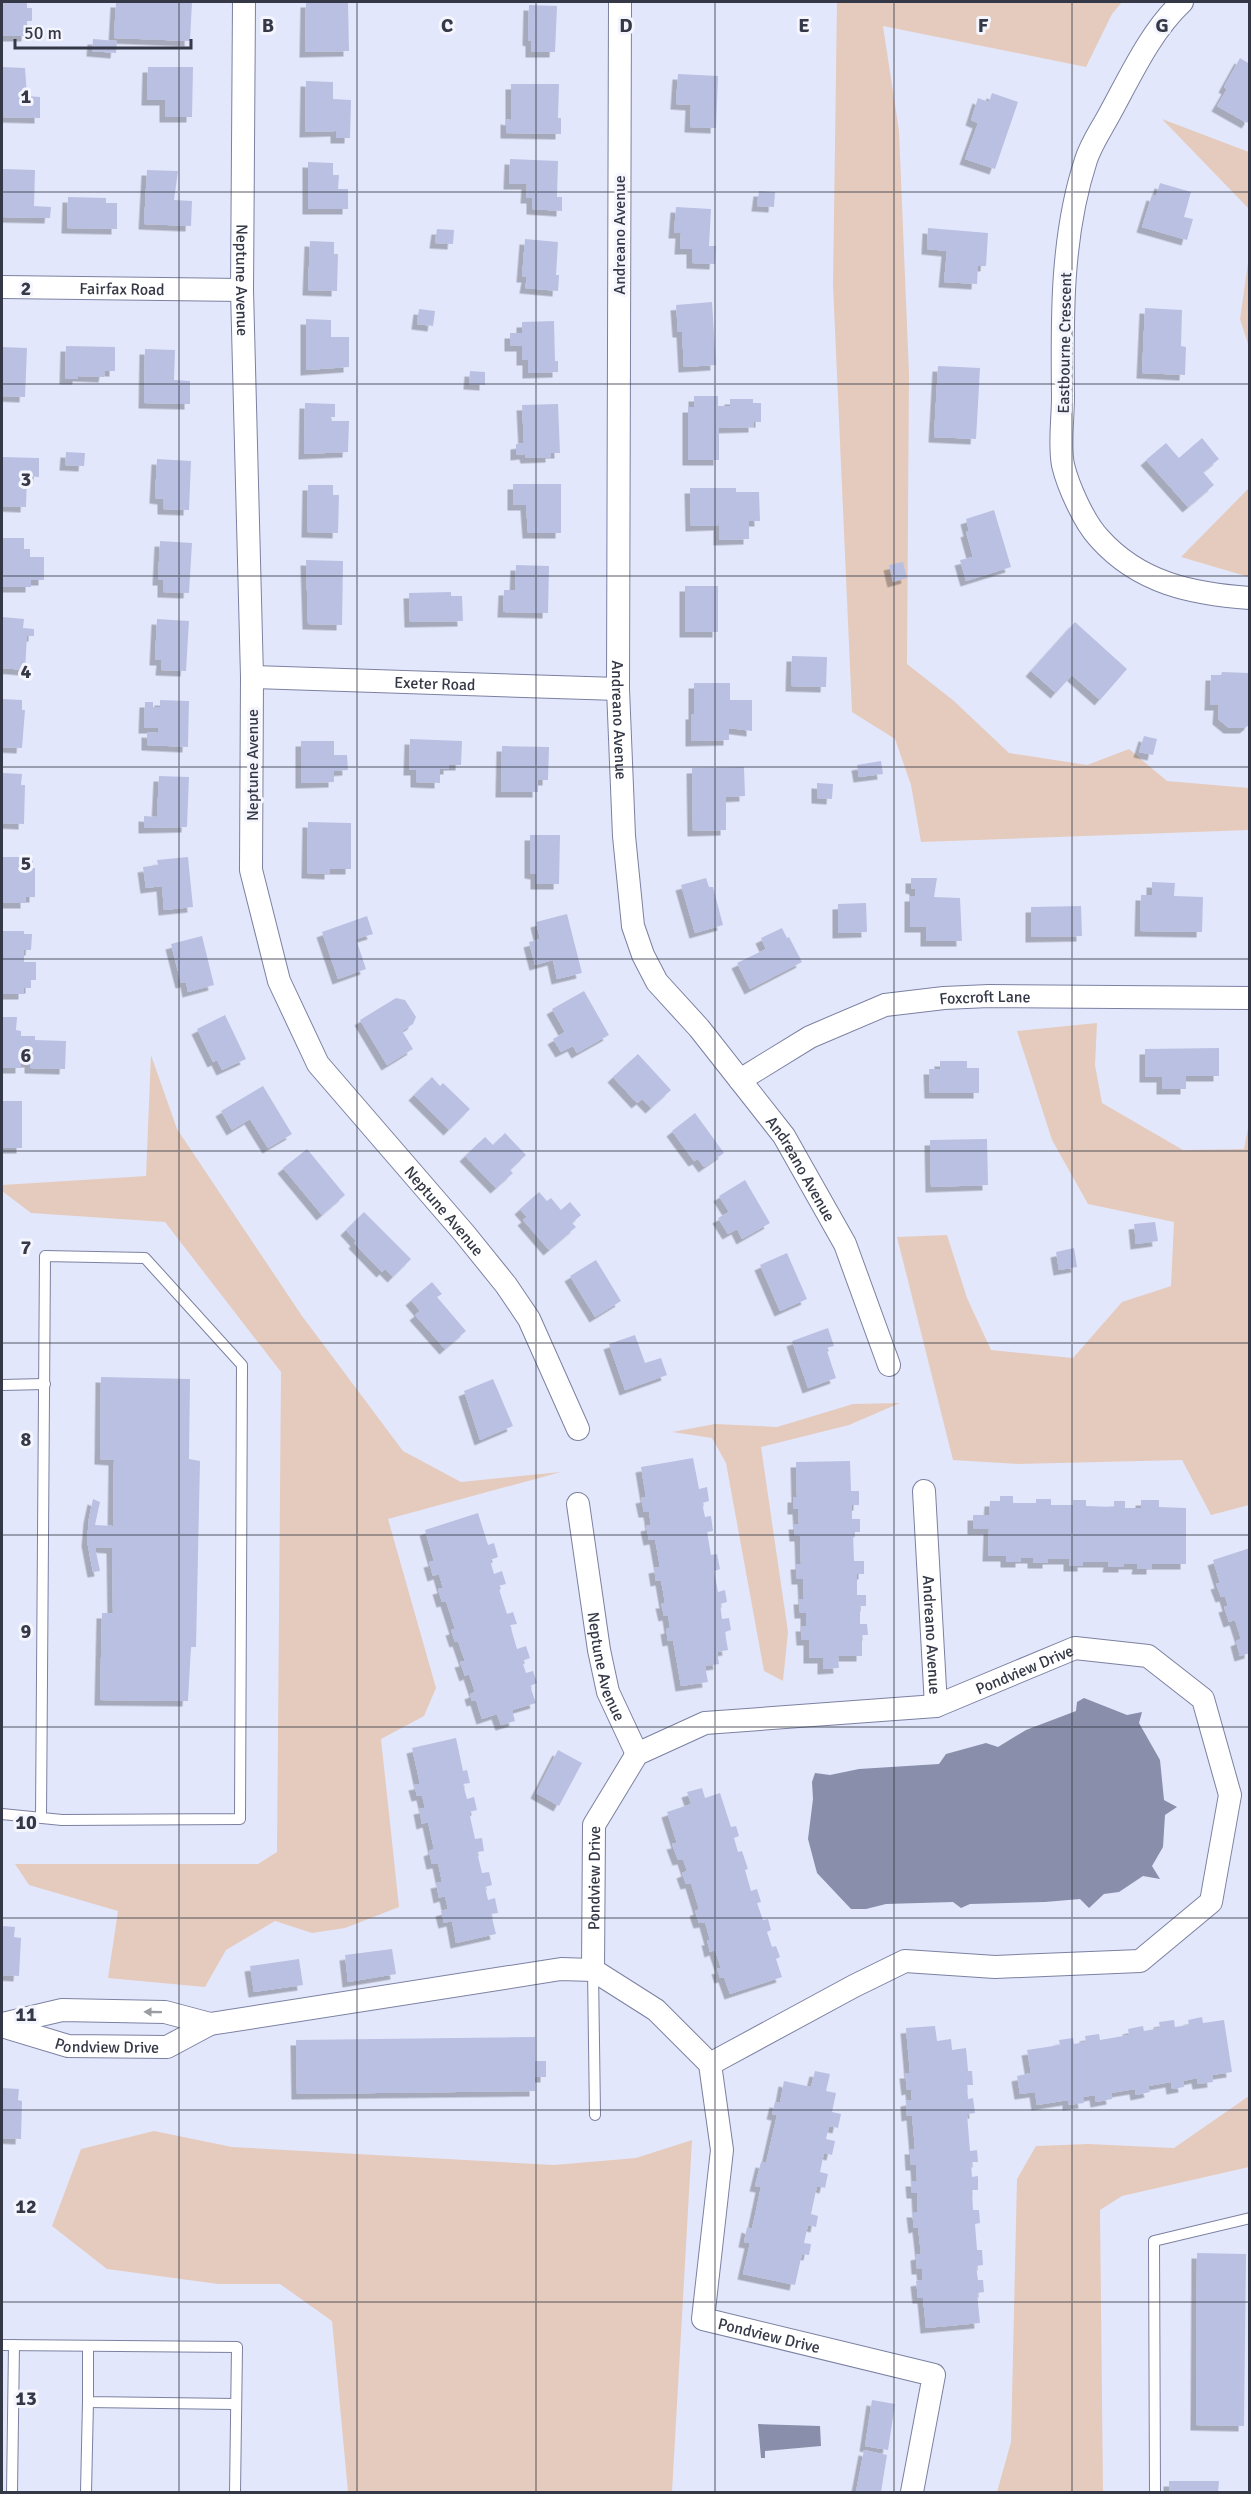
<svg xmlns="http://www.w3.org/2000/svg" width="1251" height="2494" font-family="Signika,sans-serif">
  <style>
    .green { fill: #e5cbbd }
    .water { fill: #898eaa }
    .building { fill: #bac0e2; filter: url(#shadow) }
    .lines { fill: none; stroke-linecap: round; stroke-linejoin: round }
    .lane-casing { stroke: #7c81a1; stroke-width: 12 }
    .street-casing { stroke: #7c81a1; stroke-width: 24 }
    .lane { stroke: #fff; stroke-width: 10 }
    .street { stroke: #fff; stroke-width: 22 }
    .oneway { fill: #9a9ca2 }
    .grid { fill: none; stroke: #353846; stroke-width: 1.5; stroke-opacity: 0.55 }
    .labels { text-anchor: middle; stroke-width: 6; stroke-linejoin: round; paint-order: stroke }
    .street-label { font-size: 16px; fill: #353846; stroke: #f4f5fd }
    .grid-label { font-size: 20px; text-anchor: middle; font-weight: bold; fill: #353846; stroke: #f4f5fd; stroke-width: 6; stroke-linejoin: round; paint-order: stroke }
  </style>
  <defs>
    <filter id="shadow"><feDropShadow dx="-5.5" dy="5.5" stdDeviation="0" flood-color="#0004"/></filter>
  </defs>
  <rect width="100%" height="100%" fill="#e3e7fc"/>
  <g class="green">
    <path d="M837,2H1122L1112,14L1086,67L883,26L899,131L909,374L907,664L954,701L1009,753L1087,765L1129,749L1167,781L1249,788V830L921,842L911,785L895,739L852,712L833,285Z"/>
    <path d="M1162,119L1249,152V209Z"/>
    <path d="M1249,256V347L1240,319Z"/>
    <path d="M1249,488V577L1181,557Z"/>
    <path d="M1097,1023L1095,1065L1102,1103L1183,1150L1244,1149L1249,1123V1505L1211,1515L1182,1460L1018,1464L953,1460L897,1237L947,1235L967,1298L991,1350L1073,1358L1122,1302L1171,1286L1174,1222L1088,1204L1052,1140L1017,1031Z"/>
    <path d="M151,1055L177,1129L302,1316L403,1451L461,1482L561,1472L388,1519L436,1688L424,1716L381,1739L399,1907L345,1928L312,1933L275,1921L226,1950L205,1987L108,1978L118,1911L29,1885L15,1864H258L277,1852L281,1372L165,1222L31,1213L2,1191V1185L146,1176Z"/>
    <path d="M900,1403L849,1425L761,1447L788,1632L783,1681L764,1671L726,1463L712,1438L672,1432L715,1424L777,1427L853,1404Z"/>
    <path d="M1249,2096V2167L1122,2196L1100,2210L1103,2492H997L1011,2442L1017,2179L1036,2146L1088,2144L1174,2148Z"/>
    <path d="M154,2131L232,2147L554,2165L636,2158L692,2140L672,2492H348L332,2321L280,2284H218L107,2269L52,2226L81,2149Z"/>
  </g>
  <g class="water">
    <path d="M1084,1698L1127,1715L1142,1712L1139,1723L1160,1760L1164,1800L1177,1807L1165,1815L1163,1847L1152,1866L1160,1879L1143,1876L1119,1892L1104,1894L1089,1908L1080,1899L1045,1902L970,1904L961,1908L953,1902L886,1904L866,1909H851L817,1873L808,1839L813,1799L812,1782L815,1773L830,1775L859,1769L939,1764L946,1754L986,1743L998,1747L1026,1730L1076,1711L1077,1702Z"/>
    <path d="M758,2424L820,2426L821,2446L765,2451V2458H761Z"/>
  </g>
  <g class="building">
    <path d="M2,2H27V8H32V21H27V36H2Z"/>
    <path d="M116,2H192L190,41L114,38Z"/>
    <path d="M306,2H348L349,51L305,52Z"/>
    <path d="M529,5L557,6L555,52H531V41L528,40Z"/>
    <path d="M93,39L117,41L116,53L92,51Z"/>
    <path d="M1240,58L1250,64V119L1247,123L1217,106L1227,89L1224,87Z"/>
    <path d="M2,67L25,68L27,96L40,97V118L2,117Z"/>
    <path d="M148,67H193L192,117H165V100H147Z"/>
    <path d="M678,74L718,76L716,128L690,127L691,105L676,104Z"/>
    <path d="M306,81L333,82V99L351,100L350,138H336V131L305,132Z"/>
    <path d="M511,84H559L558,118H561V134L506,133V119L511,120Z"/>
    <path d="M992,93L1018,102L995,169L965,159L978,123L971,120L978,98L989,102Z"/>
    <path d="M510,159L558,161L557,197H562V211L532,209V198H526L527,184H509Z"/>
    <path d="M308,162L333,163V175H339L338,189H348V209H308Z"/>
    <path d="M3,169L35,170L34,206L51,207L50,218L2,217Z"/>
    <path d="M147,170L178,171L174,200L192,201L191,226L144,224Z"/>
    <path d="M1160,183L1191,192L1184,217L1193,219L1187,240L1142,227L1152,195L1156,196Z"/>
    <path d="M759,191L775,192L774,207L757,206Z"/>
    <path d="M68,197L106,198V203H117V229L67,228Z"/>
    <path d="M676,207L711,209L709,246H716L715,264L692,263V249H680L681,233H674Z"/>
    <path d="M928,228L988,233L986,266H978L977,284L944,282L947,251L927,249Z"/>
    <path d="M437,229L454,230L453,244L435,243Z"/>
    <path d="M525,239L558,242L556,275H559L558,291L525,288L527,277H522Z"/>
    <path d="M310,241L334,242V254H338L337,291L308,290Z"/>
    <path d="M712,302L716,365L684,367L682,332H678L676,305Z"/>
    <path d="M1145,308L1182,310L1181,346L1186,347L1185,375L1142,373Z"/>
    <path d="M419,309L435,311L433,326L417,324Z"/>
    <path d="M306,319L331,320V337H349V367L306,370Z"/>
    <path d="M554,321L555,361H558V372L528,373V360H522V346H510V333H522V322Z"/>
    <path d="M66,346L115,347V371H105L104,377L78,376V379H65Z"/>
    <path d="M2,347L27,348L25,397L2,396Z"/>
    <path d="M145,349L175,350L174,380L190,381V404L144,403Z"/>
    <path d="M938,366L980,368L976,439L934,437Z"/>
    <path d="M470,371L485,372V385L469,384Z"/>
    <path d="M694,396H718V406H730V399H753V403H761V422H754V427L719,428V460H688V407H694Z"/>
    <path d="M305,403L335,404V417H331L332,421H349L348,452L304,454Z"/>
    <path d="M558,404L560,453H551V457L526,458L525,454L516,455V444L524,443L522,405Z"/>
    <path d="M1202,438L1219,459L1203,472L1214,485L1188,507L1146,460L1166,443L1179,458Z"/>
    <path d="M66,452L85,453L84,466L65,465Z"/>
    <path d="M2,457L39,458V477L27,476L26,507L2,506Z"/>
    <path d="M157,459L191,461L189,510L163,509V499L155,498Z"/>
    <path d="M513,484H561V533H528L526,505H513Z"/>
    <path d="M308,485H333V495H339L338,533L307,532Z"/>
    <path d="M690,488H736V492H759L760,521H749V539L719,540V525L691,526Z"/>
    <path d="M994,510L1011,567L966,581L960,560L973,557L966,532L969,531L966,519Z"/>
    <path d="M2,538H24V549H30V557H44V580H31V587H2Z"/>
    <path d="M160,541L192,543L189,593L163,592V580H158Z"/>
    <path d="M306,560L343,561L342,625L308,624Z"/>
    <path d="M903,562L907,578L893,582L889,565Z"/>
    <path d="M516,565L549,566L548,613L503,612L504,590H515Z"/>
    <rect x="685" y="586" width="33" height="46"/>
    <path d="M451,592V596H462L463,621L410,622L409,593Z"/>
    <path d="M2,617L24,619L23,628L34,629V636H27L25,670L2,668Z"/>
    <path d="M157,619L189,621L186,671L161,670L162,660H155Z"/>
    <path d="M1075,622L1127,669L1100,700L1072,675L1056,693L1031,671Z"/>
    <path d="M792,656L827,657L826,687L791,686Z"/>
    <path d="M1222,672L1250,673V724L1245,728H1229L1218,719L1219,705H1210L1211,675H1221Z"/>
    <path d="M694,683H730V700H752V731L729,728V740L691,741V714H694Z"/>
    <path d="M2,699L22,700V710H25L22,748L2,747Z"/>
    <path d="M160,700L189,701L188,747L147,745V732L158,733V728H144L145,702H153V707H160Z"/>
    <path d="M1144,736L1157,739L1153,755L1139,752Z"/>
    <path d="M410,739L462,741L461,765H449V769H440V783L416,782V770H409Z"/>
    <path d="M301,741H334V755H347L348,770L334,771V782L301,783Z"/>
    <path d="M502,746L549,747L548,780H538V792H501Z"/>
    <path d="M881,761L883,774L859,777L857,765Z"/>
    <path d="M744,767L745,796L726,797V830L693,831L692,768Z"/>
    <path d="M2,773L22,774L21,785H25L24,824L2,823Z"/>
    <path d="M159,776L189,777L187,827L144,828V816L157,817Z"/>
    <path d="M817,783L833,784L832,799L817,798Z"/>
    <path d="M308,822L351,823V869H330V874L307,873Z"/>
    <path d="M530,835H560L559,884H536V874L530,873Z"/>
    <path d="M2,857H33V868H35V897H26V903H2Z"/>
    <path d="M188,857L193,907L164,910L162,886L146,888L143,867L158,865L157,860Z"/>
    <path d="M706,878L709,887H713L723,925L695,933L681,885Z"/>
    <path d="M911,878H937L934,897L960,898L962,941H926V927H910V896H915V889L911,888Z"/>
    <path d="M1152,882L1175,883L1174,896L1203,897L1202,932L1140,931L1141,895H1152Z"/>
    <path d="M866,903L867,932L838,933V904Z"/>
    <path d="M1081,906L1082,936L1031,937V907Z"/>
    <path d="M567,914L582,973L557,979L553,960L535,965L529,942L540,939L536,922Z"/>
    <path d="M367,916L373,934L356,939L366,969L338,979L322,932Z"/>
    <path d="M782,928L787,938L789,937L802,962L750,989L737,963L766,949L761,938Z"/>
    <path d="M2,931H24V934H32L31,950H24V962H36V980H31V988H24V994H2Z"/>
    <path d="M202,936L214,985L188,992L186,982L181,983L171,944Z"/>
    <path d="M584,991L609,1035L577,1053L573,1046L561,1052L553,1039L565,1032L552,1009Z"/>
    <path d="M396,998L405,1000L416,1017L413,1024L402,1031L413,1049L387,1065L360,1020Z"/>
    <path d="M225,1015L246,1059L222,1070L217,1060L213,1062L197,1029Z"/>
    <path d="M2,1017H17L16,1030L21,1031V1036H35V1040L66,1041L65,1069L30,1068V1062H21V1068H2Z"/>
    <path d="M1219,1048V1076H1186V1089H1162V1077H1145V1049Z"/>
    <path d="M638,1054L671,1090L651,1108L642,1099L637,1103L613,1077Z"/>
    <path d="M940,1061H967V1068H979V1093H930L929,1069H940Z"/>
    <path d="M432,1077L440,1086L443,1083L470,1109L449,1130L414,1095Z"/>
    <path d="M263,1086L292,1134L268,1148L250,1119L232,1130L221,1111Z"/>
    <rect x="2" y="1101" width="20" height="47"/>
    <path d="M695,1113L724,1153L704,1167L698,1159L694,1161L672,1131Z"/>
    <path d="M505,1133L526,1155L510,1170L513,1173L496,1188L465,1156L485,1137L493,1145Z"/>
    <path d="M987,1139L988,1185L931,1187L930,1140Z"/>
    <path d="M307,1149L345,1195L322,1215L283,1168Z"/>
    <path d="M745,1180L770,1223L742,1239L737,1229L728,1234L718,1218L729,1212L719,1196Z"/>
    <path d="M539,1192L547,1201L551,1198L561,1210L570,1202L581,1215L572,1223L576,1227L549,1250L523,1220L527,1217L520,1209Z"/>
    <path d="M364,1212L411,1259L393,1277L385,1269L382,1272L354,1243L356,1241L346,1230Z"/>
    <path d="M1155,1222L1158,1241L1136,1244L1134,1224Z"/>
    <path d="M1074,1248L1077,1267L1059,1270L1056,1252Z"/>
    <path d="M787,1253L807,1299L780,1311L760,1265Z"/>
    <path d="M596,1260L621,1301L595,1317L570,1276Z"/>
    <path d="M432,1282L442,1294L437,1297L466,1331L445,1349L415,1315L420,1311L411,1300Z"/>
    <path d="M828,1328L834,1346L826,1348L836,1378L808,1388L792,1341Z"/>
    <path d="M635,1335L645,1363L661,1358L667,1375L625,1390L609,1344Z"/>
    <path d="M101,1377L190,1379L189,1459L200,1461L196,1647H191L188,1701L100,1700L102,1613H113L112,1548L95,1547L100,1571L93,1572L87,1541L89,1518L93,1499L100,1502L95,1525L113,1526L114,1460L100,1459Z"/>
    <path d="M493,1379L513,1426L480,1440L464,1391Z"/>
    <path d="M693,1458L699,1489L707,1487L709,1501L702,1503L705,1517L711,1516L713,1531L707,1532L711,1555L717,1554L720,1569L714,1571L718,1592L725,1590L727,1602L720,1604L722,1619L729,1618L731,1630L725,1632L728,1650L717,1652L719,1664L705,1666L708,1682L681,1686L673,1640L668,1641L666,1629L670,1628L668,1615L664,1616L661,1603H665L661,1580L656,1581L654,1568L660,1567L655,1539L649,1540L646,1526L651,1525L649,1512H644L641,1498L646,1497L641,1467Z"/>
    <path d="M850,1461L851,1491H859V1505H852V1519H860V1532H853L854,1561H864V1574H857V1595H866V1606H860V1624H867L868,1635H862V1656H838L839,1668L823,1669V1658H809V1640H802L801,1626H806V1613H800L799,1599H804L803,1579H797L796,1564H801L800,1536H795L794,1524H799L798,1509H793V1497H797L796,1462Z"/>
    <path d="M1000,1496H1013V1503H1036V1499H1051V1505H1073V1500H1086V1506L1114,1507V1501H1125V1508H1141V1500H1159V1507L1186,1508V1564H1152V1569H1137L1138,1564H1124V1567H1108L1109,1562H1083V1566H1069V1559H1048V1563H1033V1558H1021V1562H1006V1556H988L989,1529H973V1515H989L990,1501H1000Z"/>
    <path d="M478,1513L488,1545L494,1543L498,1557L490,1560L494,1574L502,1571L506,1584L498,1586L507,1614L513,1612L517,1624L510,1625L517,1649L526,1646L530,1658L522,1661L526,1673L533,1671L537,1683L530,1686L536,1703L512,1710L515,1721L501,1725L497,1714L482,1719L476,1700L472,1701L470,1694L475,1692L469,1674L465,1676L460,1662L465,1661L458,1641L455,1642L451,1630L455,1629L446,1601L442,1602L438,1589L443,1588L439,1574L433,1576L429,1562L434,1561L425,1530Z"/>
    <path d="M1250,1548V1653L1240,1656L1236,1641L1241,1639L1235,1620L1229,1622L1224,1607L1228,1606L1225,1596L1221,1597L1216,1584L1220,1583L1213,1560Z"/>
    <path d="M456,1738L463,1771L467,1770L470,1783L463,1784L467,1799L474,1797L477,1810L469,1812L475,1839L482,1838L484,1851L477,1852L482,1873L489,1872L492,1885L485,1887L488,1900L495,1898L498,1913L491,1914L496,1934L456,1943L452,1921L444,1923L441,1911L448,1909L445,1896L439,1898L436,1883L442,1882L438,1863L432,1864L429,1851L434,1849L428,1822L422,1824L419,1809L425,1808L422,1795L417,1796L414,1785L420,1784L412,1748Z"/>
    <path d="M558,1750L582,1763L559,1806L536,1793Z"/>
    <path d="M702,1788L705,1798L720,1793L731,1827L736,1826L739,1836L734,1838L738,1852L742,1851L748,1869L745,1870L751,1891L757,1889L761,1902L757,1903L763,1920L768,1919L771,1930L767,1932L772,1947L776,1946L780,1957L776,1959L782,1977L730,1994L724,1977L720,1978L717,1969L721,1968L715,1950L710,1952L707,1940H710L705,1922L699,1923L695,1911L699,1909L691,1883L686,1884L682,1873L687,1871L683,1859L678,1860L672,1844L677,1843L667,1812L691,1804L687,1792Z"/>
    <path d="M2,1926L15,1927L14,1937L21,1938L19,1976L2,1975Z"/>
    <path d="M392,1949L396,1974L348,1982L345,1955Z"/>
    <path d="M299,1959L303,1985L254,1992L250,1966Z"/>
    <path d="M1202,2017L1203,2023L1224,2020L1232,2072L1212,2075L1213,2082L1198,2084L1197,2078L1183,2081L1184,2087L1172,2089L1171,2082L1148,2086L1150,2092L1136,2095L1135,2089L1111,2093L1112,2099L1096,2102L1095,2095L1083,2097L1084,2103L1068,2105V2100L1037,2105L1035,2092L1020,2094L1017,2076L1031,2073L1027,2050L1060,2045L1059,2040L1073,2038L1074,2044L1086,2042L1085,2036L1099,2034L1100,2040L1129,2035L1128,2029L1143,2026L1144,2031L1160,2028L1159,2022L1174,2020L1175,2027L1189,2025L1188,2020Z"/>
    <path d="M935,2026L937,2041L951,2039L952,2050L966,2048L968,2071H972L973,2085H967L968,2099L973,2098L975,2113L967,2114L970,2151L977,2150L978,2162H971L972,2177L978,2176V2190H972L973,2210H979L980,2223L975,2224L977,2250H982L983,2265L976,2266L978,2280H983L984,2292L977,2293L980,2323L926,2328L923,2298H918L916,2281L923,2280L922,2269H917L916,2255L921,2254L918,2227L914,2228L912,2212H918L917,2193H912L911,2181H917L916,2165H911L910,2149H915L912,2115L907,2116L906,2101L912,2100L911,2089L907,2090L905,2073H910L906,2028Z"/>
    <path d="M535,2037V2061H546V2077H535V2091L297,2094L296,2040Z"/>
    <path d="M815,2071L830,2074L826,2091L836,2093L832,2112L841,2114L838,2128L829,2126L826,2139L835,2141L832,2155L824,2153L820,2172L828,2174L825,2188L817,2186L811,2214L818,2216L816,2227L808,2225L804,2243L811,2244L809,2255L802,2254L795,2285L743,2274L750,2243L744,2242L747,2227L752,2229L761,2187L755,2186L761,2162L766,2163L777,2115L772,2114L775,2102L780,2103L784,2081L811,2087Z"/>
    <path d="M2,2088L19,2089L18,2100L22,2101L21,2139L2,2138Z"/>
    <path d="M1197,2253L1246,2254L1244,2426L1196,2425Z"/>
    <path d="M872,2400L895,2404L888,2450L865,2446Z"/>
    <path d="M864,2450L887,2455L881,2492H856Z"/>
    <path d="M1169,2481H1219L1218,2492H1169Z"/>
  </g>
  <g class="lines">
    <g class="lane-casing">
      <g id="lane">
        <path d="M2,1385L45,1384"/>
        <path d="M2,1814L62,1820L240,1819L242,1365L145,1258L45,1256L41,1818"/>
        <path d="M593,1970L595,2115"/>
        <path d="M2,2345L237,2347L235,2492"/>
        <path d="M88,2346V2402L235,2404"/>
        <path d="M12,2492L14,2345"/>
        <path d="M86,2492L88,2402"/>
        <path d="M1155,2492L1154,2241L1250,2218"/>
      </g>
    </g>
    <g class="street-casing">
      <g id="street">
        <path id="s1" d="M244,2L242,290L252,677L251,870L279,981L318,1064L464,1233L506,1285L529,1319L578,1429"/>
        <path id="s2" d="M620,2L618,689L624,836L633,926L643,955L657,982L699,1028L784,1136L845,1244L889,1365"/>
        <path d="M1182,2C1150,32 1130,77 1109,115C1101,130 1091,144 1086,160C1061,236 1062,318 1063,397C1063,419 1059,444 1063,465C1068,486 1084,522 1099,538C1139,583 1192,594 1250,598"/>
        <path id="s3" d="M2,287L242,290"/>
        <path id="s4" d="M252,677L618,689"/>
        <path id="s5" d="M740,1080L810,1037L885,1005L944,998L989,996L1250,998"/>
        <path id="s6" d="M924,1491L936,1706"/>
        <path id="s7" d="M578,1504L599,1650L608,1692L637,1754"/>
        <path id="s8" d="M593,1970L594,1825L637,1754L705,1723L936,1706L1075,1648L1148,1656L1203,1699L1230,1795L1211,1902L1140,1961L995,1967L905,1961L854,1986L710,2064"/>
        <path d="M2,2024L62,2010L165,2012L210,2024"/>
        <path id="s9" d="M2,2026L68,2046L167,2047L210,2024L561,1969L593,1970L656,2010L710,2064L722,2150L703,2319L934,2375L912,2492"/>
      </g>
    </g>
    <use href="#lane" class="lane"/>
    <use href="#street" class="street"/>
  </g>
  <defs><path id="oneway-solid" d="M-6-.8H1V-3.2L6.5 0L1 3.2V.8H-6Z" transform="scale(1.5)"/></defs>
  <use class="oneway" href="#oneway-solid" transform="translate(153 2012) rotate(-179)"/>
  <path class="grid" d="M179,2V2492M357,2V2492M536,2V2492M715,2V2492M894,2V2492M1072,2V2492M2,192H1250M2,384H1250M2,576H1250M2,767H1250M2,959H1250M2,1151H1250M2,1343H1250M2,1535H1250M2,1727H1250M2,1918H1250M2,2110H1250M2,2302H1250"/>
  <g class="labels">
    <g class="street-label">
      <text transform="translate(619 235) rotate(-90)" y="6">Andreano Avenue</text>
      <text dy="6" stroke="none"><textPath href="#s1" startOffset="278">Neptune Avenue</textPath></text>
      <text dy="6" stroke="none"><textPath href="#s3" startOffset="120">Fairfax Road</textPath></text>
      <text transform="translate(1064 343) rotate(-89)" y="6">Eastbourne Crescent</text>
      <text dy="6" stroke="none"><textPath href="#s4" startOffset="183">Exeter Road</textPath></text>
      <text dy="6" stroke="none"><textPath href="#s2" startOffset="718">Andreano Avenue</textPath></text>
      <text transform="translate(252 765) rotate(-90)" y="6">Neptune Avenue</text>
      <text dy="6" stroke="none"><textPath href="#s5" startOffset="264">Foxcroft Lane</textPath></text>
      <text dy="6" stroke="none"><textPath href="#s2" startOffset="1222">Andreano Avenue</textPath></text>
      <text dy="6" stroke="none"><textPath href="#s1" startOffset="1268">Neptune Avenue</textPath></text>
      <text dy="6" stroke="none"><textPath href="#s6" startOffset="144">Andreano Avenue</textPath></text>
      <text dy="6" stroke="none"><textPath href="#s7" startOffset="165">Neptune Avenue</textPath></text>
      <text dy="6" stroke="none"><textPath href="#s8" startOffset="630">Pondview Drive</textPath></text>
      <text dy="6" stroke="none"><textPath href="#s8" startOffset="92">Pondview Drive</textPath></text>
      <text dy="6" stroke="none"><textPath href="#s9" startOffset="108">Pondview Drive</textPath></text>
      <text dy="6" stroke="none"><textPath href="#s9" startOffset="1080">Pondview Drive</textPath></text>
    </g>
  </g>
  <g class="grid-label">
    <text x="268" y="32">B</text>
    <text x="447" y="32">C</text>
    <text x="626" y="32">D</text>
    <text x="804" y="32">E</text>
    <text x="983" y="32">F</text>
    <text x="1162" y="32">G</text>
    <text x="26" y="103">1</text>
    <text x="26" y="295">2</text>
    <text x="26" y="486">3</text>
    <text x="26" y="678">4</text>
    <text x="26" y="870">5</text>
    <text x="26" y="1062">6</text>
    <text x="26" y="1254">7</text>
    <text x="26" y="1446">8</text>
    <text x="26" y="1638">9</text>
    <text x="26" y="1829">10</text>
    <text x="26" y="2021">11</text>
    <text x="26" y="2213">12</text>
    <text x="26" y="2405">13</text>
  </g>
  <rect width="1251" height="2494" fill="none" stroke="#353846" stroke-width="6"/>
  <path d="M15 39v9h176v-9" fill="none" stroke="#353846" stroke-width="3"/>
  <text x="24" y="39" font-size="18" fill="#353846" stroke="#f4f5fd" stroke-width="4.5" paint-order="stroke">50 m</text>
</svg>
